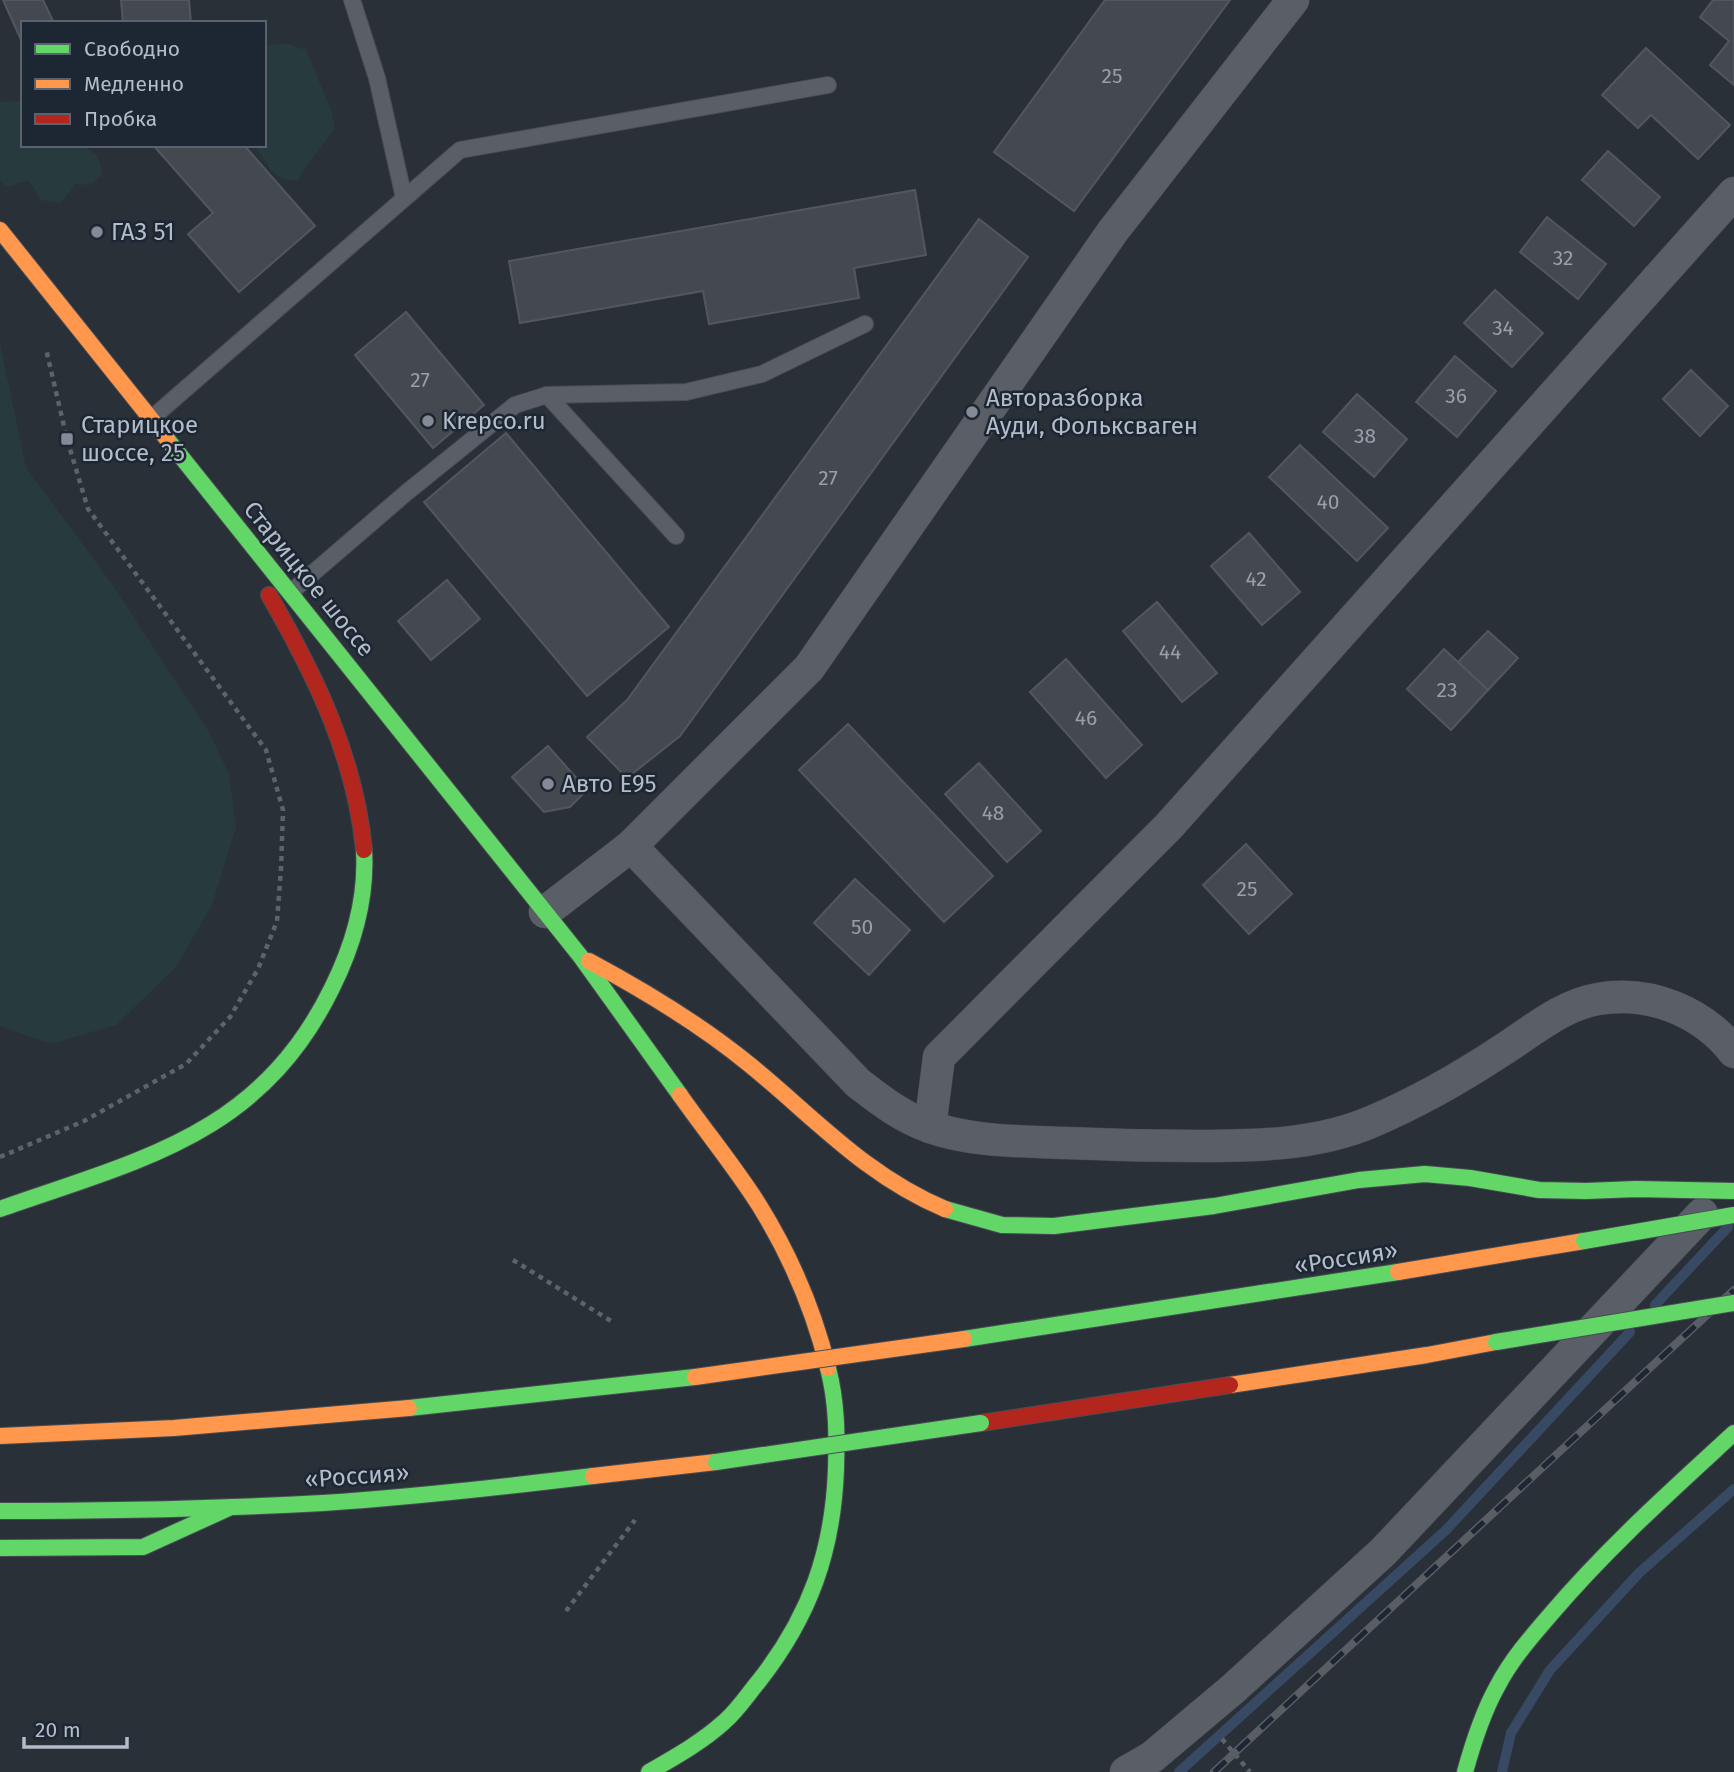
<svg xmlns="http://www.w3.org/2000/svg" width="1734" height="1772" font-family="'Fira Sans',sans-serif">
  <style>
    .green { fill: #273a3e }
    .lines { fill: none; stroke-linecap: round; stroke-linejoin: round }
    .stream { stroke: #384963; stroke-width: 10 }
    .building { fill: #444950; stroke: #52575f; stroke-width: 2 }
    .lane-casing { stroke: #484c53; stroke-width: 18 }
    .street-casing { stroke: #484c53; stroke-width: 33 }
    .fast-casing { stroke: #484c55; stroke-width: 18 }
    .slow-casing { stroke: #484c55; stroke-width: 18 }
    .jam-casing { stroke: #484c55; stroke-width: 18 }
    .path { stroke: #5d636a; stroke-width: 4.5; stroke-dasharray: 5 5; stroke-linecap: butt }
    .lane { stroke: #5a5e66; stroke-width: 16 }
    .street { stroke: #5a5e66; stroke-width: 32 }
    .fast { stroke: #63d668; stroke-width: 16 }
    .slow { stroke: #ff974d; stroke-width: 16 }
    .jam { stroke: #b3261e; stroke-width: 16 }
    .rail-casing { stroke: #595d64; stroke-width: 8 }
    .rail { stroke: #1d2633; stroke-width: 5; stroke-dasharray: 16; stroke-linecap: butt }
    .fast-bridge-casing { stroke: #484c55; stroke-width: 18; stroke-linecap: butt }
    .slow-bridge-casing { stroke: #484c55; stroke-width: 18; stroke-linecap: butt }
    .fast-bridge { stroke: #63d668; stroke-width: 16 }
    .slow-bridge { stroke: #ff974d; stroke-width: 16 }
    .poi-dot { fill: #848b96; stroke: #1d2633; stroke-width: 2.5 }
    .labels { text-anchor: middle; stroke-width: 5; stroke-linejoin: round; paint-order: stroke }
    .number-label { font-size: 21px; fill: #989fab }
    .poi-label { font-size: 24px; fill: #b4bcc9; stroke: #1d2633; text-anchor: start }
    .street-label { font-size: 24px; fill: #b4bcc9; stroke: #1d2633 }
  </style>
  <rect width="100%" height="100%" fill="#2a3038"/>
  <g class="green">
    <path d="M288,44L306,50L332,112L335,129L310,161L298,180C268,181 271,163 252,145H264V45Z"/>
    <path d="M23,101V145H81L97,155L103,174L91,185L76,184L60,203L41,200L29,180L7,187L0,181V102Z"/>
    <path d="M0,343L26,468L112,584L209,732L229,774L236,827L212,905L176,967L116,1025L51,1044L0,1026Z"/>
  </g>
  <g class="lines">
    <g class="stream">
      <path d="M1655,1305L1728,1227"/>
      <path d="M1179,1772L1446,1530L1630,1332"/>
      <path d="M1502,1772L1511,1733L1550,1670L1639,1573L1734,1489"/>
    </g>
  </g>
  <g class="building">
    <path d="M3,0H43L54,23H23L22,42Z"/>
    <path d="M121,0H189L191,23H123Z"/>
    <path d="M1105,0H1230L1074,211L994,152Z"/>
    <path d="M1713,0H1734V85L1710,65L1729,41L1700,17Z"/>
    <path d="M1646,48L1730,125L1698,159L1651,115L1638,128L1602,95Z"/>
    <path d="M153,145H244L315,226L239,292L188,234L213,213Z"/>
    <path d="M1608,151L1660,197L1634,226L1582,180Z"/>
    <path d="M915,190L926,255L854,268L859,298L709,324L703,291L520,323L509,261Z"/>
    <path d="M1547,217L1606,264L1578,299L1520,252Z"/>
    <path d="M979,219L1028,257L680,736L627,778L587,737L627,700Z"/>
    <path d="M1495,290L1543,333L1512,367L1464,323Z"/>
    <path d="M406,312L484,405L433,448L355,355Z"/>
    <path d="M1455,356L1496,391L1457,437L1416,402Z"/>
    <path d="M1691,370L1728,406L1700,436L1663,399Z"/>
    <path d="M1357,394L1407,439L1374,477L1323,432Z"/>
    <path d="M506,433L669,627L587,696L424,502Z"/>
    <path d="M1300,445L1388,528L1357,561L1269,477Z"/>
    <path d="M1249,533L1300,592L1262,625L1211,566Z"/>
    <path d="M447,580L480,619L431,660L398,621Z"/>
    <path d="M1157,602L1217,673L1182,702L1123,631Z"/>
    <path d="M1488,631L1518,658L1488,690L1458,662Z"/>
    <path d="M1444,649L1488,690L1451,730L1407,689Z"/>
    <path d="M1066,659L1142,745L1106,778L1030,692Z"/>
    <path d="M848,724L993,876L944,922L799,770Z"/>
    <path d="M548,746L587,790L570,807L544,812L512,777Z"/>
    <path d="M979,763L1041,831L1007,862L945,794Z"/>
    <path d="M1246,844L1292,894L1249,934L1203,885Z"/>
    <path d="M855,879L910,930L869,975L814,923Z"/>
  </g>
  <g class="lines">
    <g class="lane-casing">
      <g id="lane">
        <path d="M352,0L377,78L404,198"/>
        <path d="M547,395L676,536"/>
        <path d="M152,418L460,150L828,85"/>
        <path d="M291,592L406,493L515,405L547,395L686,392L762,374L865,324"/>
      </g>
    </g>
    <g class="street-casing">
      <g id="street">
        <path d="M631,846L858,1083C880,1100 903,1118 930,1127C972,1142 1022,1141 1066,1143C1110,1145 1154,1146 1199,1146C1256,1146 1317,1145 1371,1122C1416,1103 1460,1078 1501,1051C1531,1032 1562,1005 1598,999C1649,990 1702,1011 1734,1052"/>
        <path d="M545,912L631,846L809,668L1113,231L1293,0"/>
        <path d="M930,1127L939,1057L1169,826L1734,193"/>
        <path d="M1126,1772L1152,1757L1234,1688L1383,1552L1702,1214"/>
      </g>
    </g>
    <g class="fast-casing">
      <g id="fast">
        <path d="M167,439L581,957L680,1095"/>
        <path d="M0,1209C142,1159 260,1135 332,988C354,944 367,899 364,850"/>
        <path d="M945,1209L1002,1225L1054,1226L1214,1206L1359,1180L1425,1174L1470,1178L1539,1190L1586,1191"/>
        <path d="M964,1339L1398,1272"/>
        <path d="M409,1408L695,1377"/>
        <path d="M0,1511C108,1511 216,1509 323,1503C413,1497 503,1487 593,1476"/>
        <path d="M0,1548L143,1547L231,1507"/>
        <path d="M649,1772C675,1757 702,1742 724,1722C738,1710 748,1694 759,1681C810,1616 833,1551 836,1469C837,1434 837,1403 828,1368"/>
        <path d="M1465,1772C1473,1743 1482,1714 1497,1687C1511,1660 1531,1637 1551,1614C1607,1548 1671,1491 1734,1433"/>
      </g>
    </g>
    <g class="slow-casing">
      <g id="slow">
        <path d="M0,230L167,439"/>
        <path d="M589,961C645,991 700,1024 750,1065C815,1118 866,1176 945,1209"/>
        <path d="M680,1095C706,1132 735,1167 759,1205C790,1255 814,1311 828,1368"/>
        <path d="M1398,1272L1584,1241"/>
        <path d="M1230,1385L1427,1355L1496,1342"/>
        <path d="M0,1436L174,1428L409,1408"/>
        <path d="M593,1476L716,1462"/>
      </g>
    </g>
    <g class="jam-casing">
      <g id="jam">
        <path d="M269,595C315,675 355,756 364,850"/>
        <path d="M981,1423L1230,1385"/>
      </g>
    </g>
    <g class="path">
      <path d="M0,1157L84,1121L186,1064L230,1017L258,969L277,921L281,869L283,810L266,750L88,509L67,439L46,349"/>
      <path d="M513,1260L611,1321"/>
      <path d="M566,1611L635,1520"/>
      <path d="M1222,1739L1250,1772"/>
    </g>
    <use href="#lane" class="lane"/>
    <use href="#street" class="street"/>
    <use href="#fast" class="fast"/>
    <use href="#slow" class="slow"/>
    <use href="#jam" class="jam"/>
    <g class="rail-casing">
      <path id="rail" d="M1214,1772L1734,1290"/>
    </g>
    <use href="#rail" class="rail"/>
    <g class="fast-bridge-casing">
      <g id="fast-bridge">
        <path d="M1586,1191L1636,1189L1734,1191"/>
        <path d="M1584,1241L1734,1215"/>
        <path d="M1496,1342L1734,1303"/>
        <path d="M716,1462L981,1423"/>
      </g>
    </g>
    <g class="slow-bridge-casing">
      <path id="slow-bridge" d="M695,1377L964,1339"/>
    </g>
    <use href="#fast-bridge" class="fast-bridge"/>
    <use href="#slow-bridge" class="slow-bridge"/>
  </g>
  <g class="poi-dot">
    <circle cx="97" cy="232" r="7"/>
    <circle cx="972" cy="412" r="7"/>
    <circle cx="428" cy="421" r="7"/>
    <rect x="60" y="432" width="14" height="14" rx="3.5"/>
    <circle cx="548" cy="784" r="7"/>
  </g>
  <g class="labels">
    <g class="number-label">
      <text x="1112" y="83">25</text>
      <text x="1563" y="265">32</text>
      <text x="1503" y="335">34</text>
      <text x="420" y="387">27</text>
      <text x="1456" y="403">36</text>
      <text x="1365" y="443">38</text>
      <text x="828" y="485">27</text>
      <text x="1328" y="509">40</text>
      <text x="1256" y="586">42</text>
      <text x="1170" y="659">44</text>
      <text x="1447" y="697">23</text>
      <text x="1086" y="725">46</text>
      <text x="993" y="820">48</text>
      <text x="1247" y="896">25</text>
      <text x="862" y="934">50</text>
    </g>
    <g class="poi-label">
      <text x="111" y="240">ГАЗ 51</text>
      <text x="986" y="406">Авторазборка<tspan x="986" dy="28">Ауди, Фольксваген</tspan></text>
      <text x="442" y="429">Krepco.ru</text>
      <text x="81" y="433">Старицкое<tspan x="81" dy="28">шоссе, 25</tspan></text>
      <text x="562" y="792">Авто E95</text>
    </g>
    <g class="street-label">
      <text transform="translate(309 579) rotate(51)" y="8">Старицкое шоссе</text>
      <text transform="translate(1346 1258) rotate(-9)" y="8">«Россия»</text>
      <text transform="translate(357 1476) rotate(-4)" y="8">«Россия»</text>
    </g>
  </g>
  <rect x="21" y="21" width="245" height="126" fill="#1d2633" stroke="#59626f" stroke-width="2"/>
  <rect x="35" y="44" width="35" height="10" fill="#63d668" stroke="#59626f" stroke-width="2"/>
  <text x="84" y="56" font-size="21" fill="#b4bcc9">Свободно</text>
  <rect x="35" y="79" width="35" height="10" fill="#ff974d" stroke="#59626f" stroke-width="2"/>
  <text x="84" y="91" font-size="21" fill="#b4bcc9">Медленно</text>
  <rect x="35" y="114" width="35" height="10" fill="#b3261e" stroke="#59626f" stroke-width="2"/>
  <text x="84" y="126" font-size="21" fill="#b4bcc9">Пробка</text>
  <path d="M24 1737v10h103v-10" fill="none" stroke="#b4bcc9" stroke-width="3.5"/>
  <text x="35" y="1737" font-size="21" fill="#b4bcc9" stroke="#1d2633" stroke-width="5" paint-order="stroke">20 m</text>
</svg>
